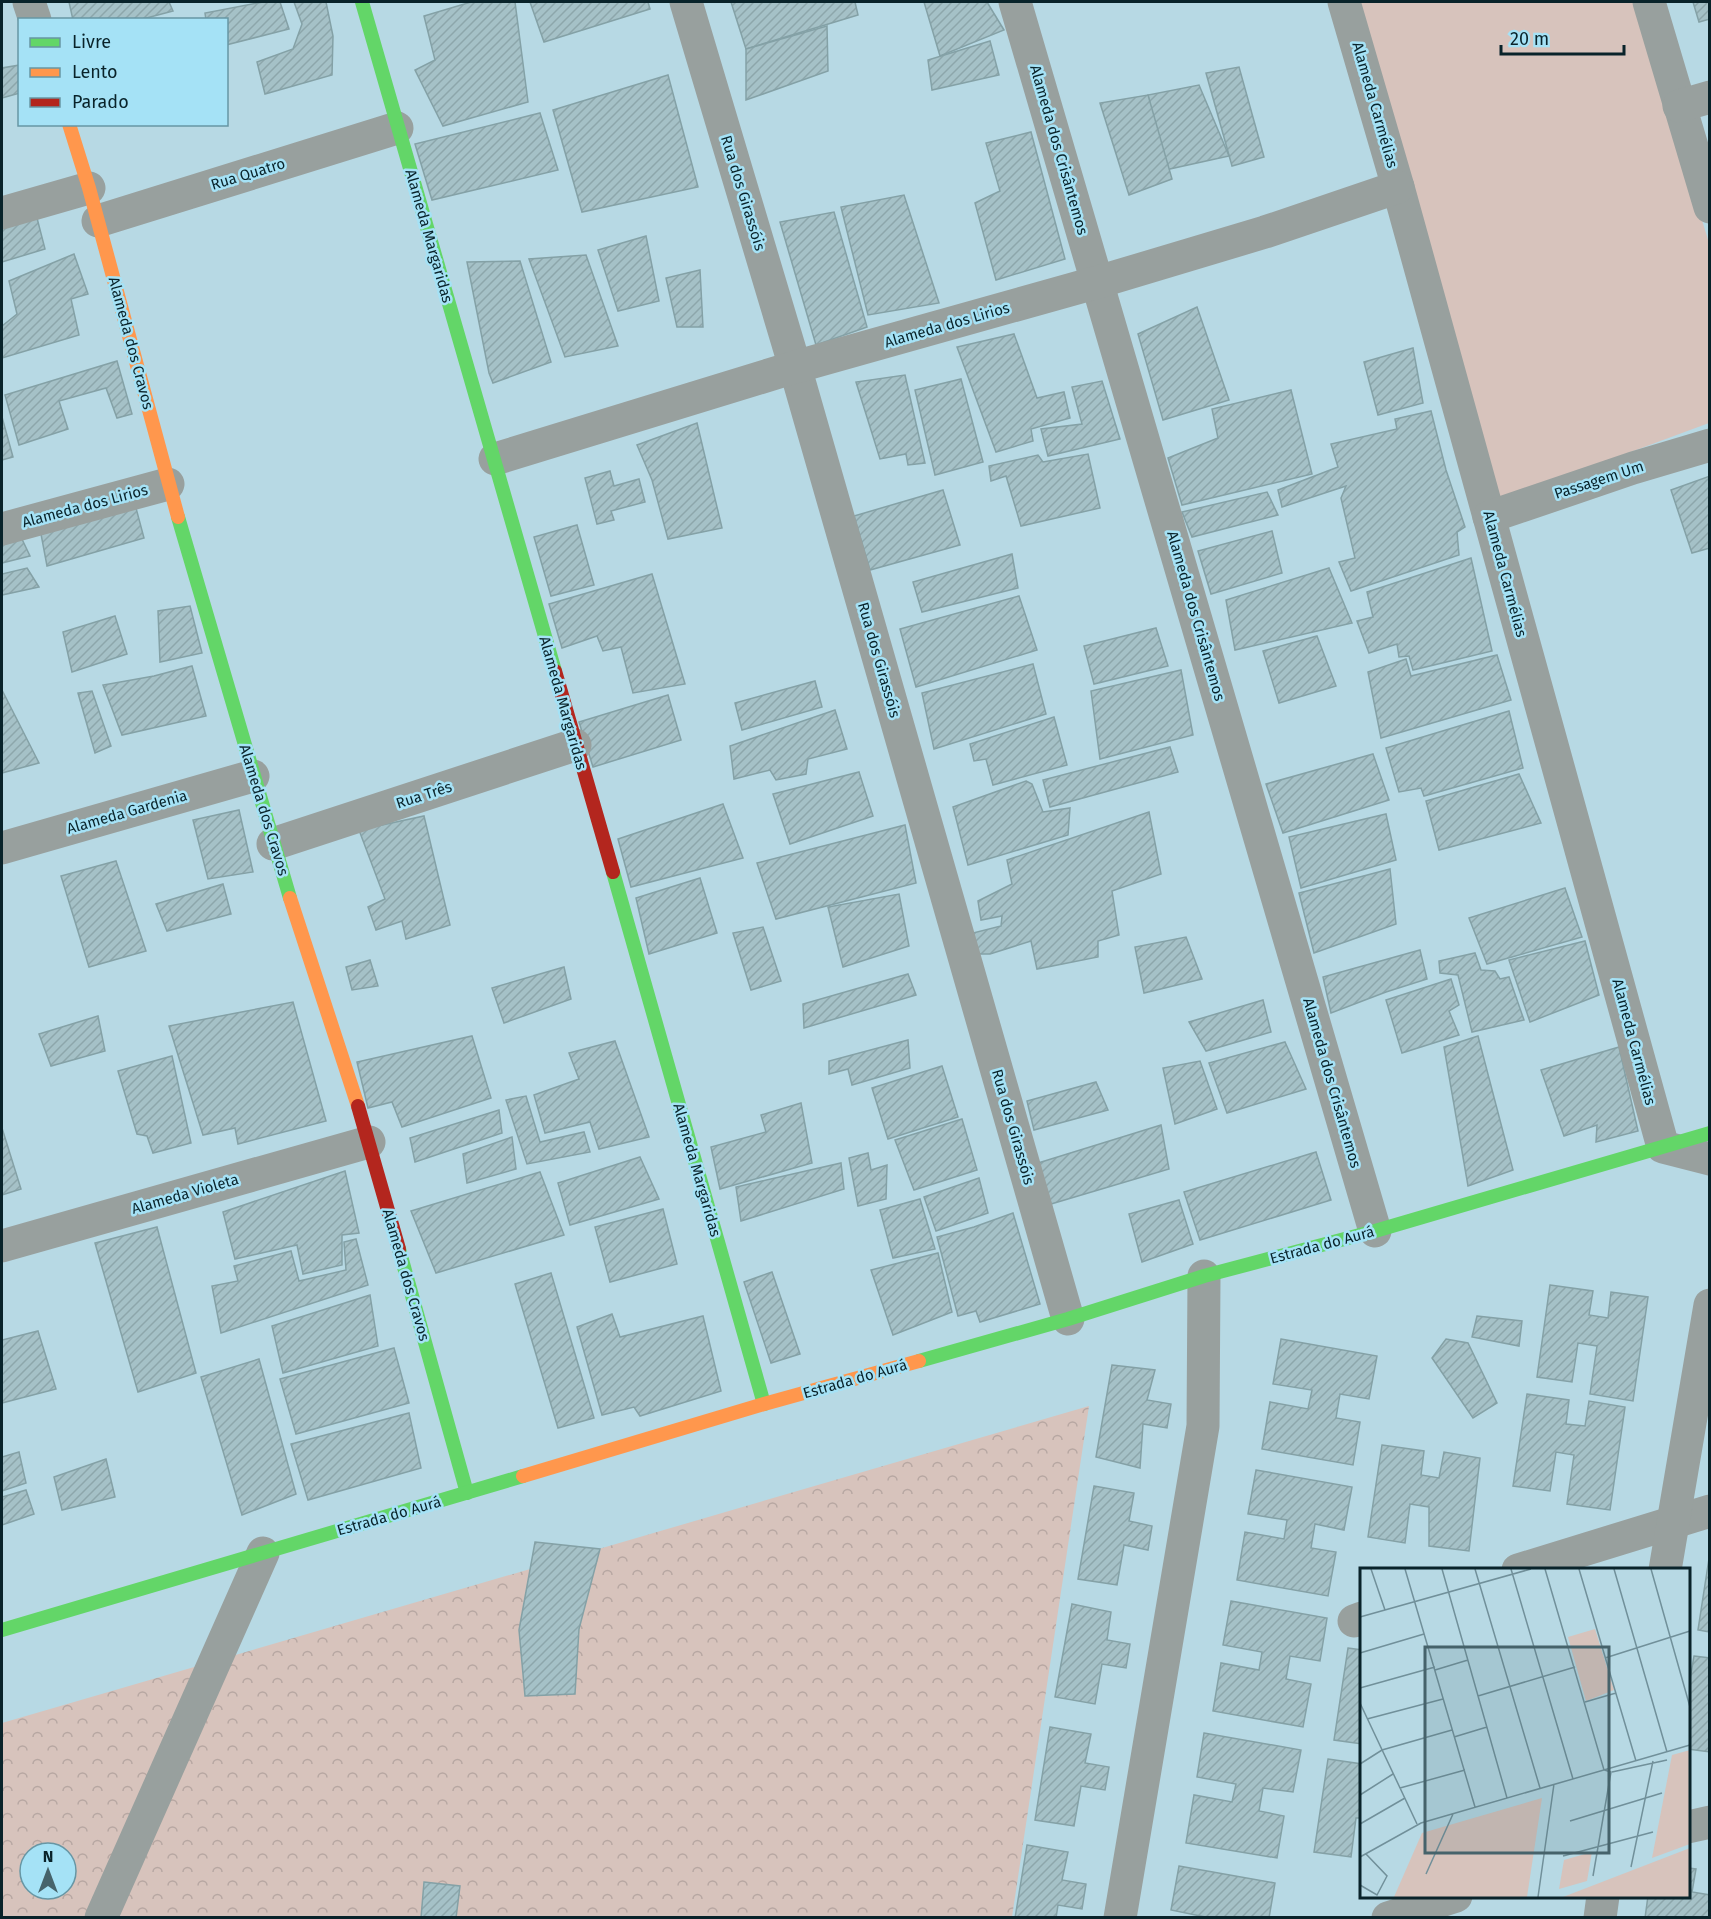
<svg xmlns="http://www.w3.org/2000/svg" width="1711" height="1919" font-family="'Fira Sans',sans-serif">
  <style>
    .forest { fill: url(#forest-crowns); fill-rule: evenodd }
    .park { fill: #d7c3bc }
    .building { fill: url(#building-hatch); stroke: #84a1a6; stroke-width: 1.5 }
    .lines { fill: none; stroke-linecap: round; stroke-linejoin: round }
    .street { stroke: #98a09e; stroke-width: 33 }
    .fast { stroke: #63d668; stroke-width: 14 }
    .slow { stroke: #ff974d; stroke-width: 14 }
    .jam { stroke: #b3261e; stroke-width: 14 }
    .labels { text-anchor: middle; stroke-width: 5; stroke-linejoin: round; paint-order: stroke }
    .street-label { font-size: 15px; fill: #09232a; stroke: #a5e2f6 }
    .inset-road { fill: none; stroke: #71909a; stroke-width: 1.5 }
    .view { fill: #46636b; fill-opacity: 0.15; stroke: #46636b; stroke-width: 3 }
    .inset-edge { fill: none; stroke: #09232a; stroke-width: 3 }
  </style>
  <defs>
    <pattern id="forest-crowns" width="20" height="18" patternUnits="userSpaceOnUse" patternTransform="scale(1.5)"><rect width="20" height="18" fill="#d7c3bc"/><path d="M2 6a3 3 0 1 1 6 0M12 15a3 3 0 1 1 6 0" fill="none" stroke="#b7a7a2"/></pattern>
    <pattern id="building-hatch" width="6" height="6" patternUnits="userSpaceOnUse" patternTransform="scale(1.5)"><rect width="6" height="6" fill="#a5c1c7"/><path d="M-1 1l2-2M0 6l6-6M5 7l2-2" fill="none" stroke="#8da6ab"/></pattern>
  </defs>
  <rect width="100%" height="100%" fill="#b7d9e4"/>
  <path class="forest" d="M1089,1406L1012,1917L2,1918V1723ZM30,1853H66V1889H30Z"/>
  <path class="park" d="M1357,2H1635L1709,243V423L1498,501Z"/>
  <g class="building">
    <path d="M69,2H169L173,11L139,20H73Z"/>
    <path d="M263,2H280L289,29L226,45V20H206L205,13Z"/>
    <path d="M294,2H326L333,36L332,75L265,94L257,62L293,49L302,24Z"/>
    <path d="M471,2H515L528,102L443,126L415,70L435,60L424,16Z"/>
    <path d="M530,2H648L650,9L544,42Z"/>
    <path d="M731,2H855L858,15L746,49Z"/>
    <path d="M924,2H987L1004,30L940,56Z"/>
    <path d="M1693,2H1710V19L1699,22Z"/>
    <path d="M827,26L828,71L746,100V49Z"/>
    <path d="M990,41L999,75L932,90L928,60Z"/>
    <path d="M20,65V93L2,98V68Z"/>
    <path d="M1239,67L1264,157L1232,166L1206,73Z"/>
    <path d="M668,75L698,187L582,212L553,110Z"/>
    <path d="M1199,85L1229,156L1165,170L1148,95Z"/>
    <path d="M1148,95L1172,179L1129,195L1100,103Z"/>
    <path d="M540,113L558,170L432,200L415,144Z"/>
    <path d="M1031,132L1065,259L996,280L975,203L1000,191L986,143Z"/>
    <path d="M904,195L939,303L868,315L841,207Z"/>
    <path d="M834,212L867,327L816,345L780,222Z"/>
    <path d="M37,218L45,249L2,262V227Z"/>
    <path d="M646,236L659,301L618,311L598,250Z"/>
    <path d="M74,254L88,294L71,299L79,335L2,358V326L17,314L9,281Z"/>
    <path d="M586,255L618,346L565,357L529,259Z"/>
    <path d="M520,261L551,362L493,383L489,373L467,262Z"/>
    <path d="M700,270L703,327H677L666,278Z"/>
    <path d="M1197,307L1229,400L1163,420L1138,334Z"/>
    <path d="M1014,334L1037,398L1064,392L1070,418L1031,429L1033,441L996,452L957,347Z"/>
    <path d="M1413,348L1423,403L1378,415L1364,362Z"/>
    <path d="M117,361L132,414L117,418L106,388L59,401L68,429L19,445L5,395Z"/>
    <path d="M905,375L925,463L908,465L906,454L880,459L856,382Z"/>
    <path d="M961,379L983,462L935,475L915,390Z"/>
    <path d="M1102,381L1120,439L1048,456L1041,429L1082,424L1072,387Z"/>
    <path d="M1291,390L1312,474L1182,505L1168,458L1218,438L1212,409Z"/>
    <path d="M1431,411L1446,470L1465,527L1457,532L1459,555L1351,591L1339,562L1355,558L1341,498L1346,486L1282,507L1278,490L1338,467L1331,444L1397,429L1395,419Z"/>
    <path d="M2,417L13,457L2,460Z"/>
    <path d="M697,423L722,528L668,539L652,480L637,445Z"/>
    <path d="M1088,454L1100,508L1021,526L1006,476L991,481L989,466L1038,455L1043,462Z"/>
    <path d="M610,471L614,486L639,479L645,502L611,511L614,520L597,524L585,478Z"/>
    <path d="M1710,476V548L1692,553L1671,490Z"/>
    <path d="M943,490L960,545L870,570L854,516Z"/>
    <path d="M1267,492L1278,515L1192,537L1182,512Z"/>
    <path d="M136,508L144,538L47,566L41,534Z"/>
    <path d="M577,525L594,585L551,596L534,537Z"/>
    <path d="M1272,531L1282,573L1211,594L1198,551Z"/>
    <path d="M20,535L30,556L2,563V543Z"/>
    <path d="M1012,554L1018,588L922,612L913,582Z"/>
    <path d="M1471,558L1492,651L1413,670L1409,656L1399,657L1397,644L1369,653L1357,621L1373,617L1367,592Z"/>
    <path d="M27,568L39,587L2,595V574Z"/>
    <path d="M1329,568L1352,623L1235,650L1226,600Z"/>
    <path d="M652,574L685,684L633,693L621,647L603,651L597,636L562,648L549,604Z"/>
    <path d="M1019,596L1037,650L916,687L900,629Z"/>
    <path d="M190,606L202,653L160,662L158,611Z"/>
    <path d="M115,616L127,654L72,672L63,632Z"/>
    <path d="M1156,628L1168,666L1094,684L1084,646Z"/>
    <path d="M1317,636L1336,686L1279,703L1263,651Z"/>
    <path d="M1497,655L1511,700L1381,738L1368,672L1406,659L1411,676Z"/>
    <path d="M1033,664L1046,714L934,749L922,693Z"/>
    <path d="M192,666L206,716L122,735L103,685L154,676Z"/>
    <path d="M1181,670L1193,735L1100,759L1091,691Z"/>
    <path d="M815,681L822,707L742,730L735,703Z"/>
    <path d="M2,690L39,763L2,773Z"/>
    <path d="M92,691L111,746L95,753L78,693Z"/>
    <path d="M668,695L681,740L593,767L579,722Z"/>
    <path d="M835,710L847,749L808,759L806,774L776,780L770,770L734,779L730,746Z"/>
    <path d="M1509,711L1523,768L1424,796L1421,788L1399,792L1386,748Z"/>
    <path d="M1054,717L1067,765L993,785L986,759L974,761L970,744Z"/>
    <path d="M1170,747L1178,772L1050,807L1043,780Z"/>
    <path d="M1373,754L1389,800L1283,833L1266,784Z"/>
    <path d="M859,772L873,816L790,844L773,794Z"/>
    <path d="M1519,774L1541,823L1439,850L1426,801Z"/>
    <path d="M1026,781L1032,784L1043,812L1070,808L1068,835L968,865L953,807Z"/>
    <path d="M723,804L743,858L631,887L618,839Z"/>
    <path d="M239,810L253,872L208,879L193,820Z"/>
    <path d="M1149,812L1161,874L1112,891L1119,935L1098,941V957L1037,969L1031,941L990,954H976L973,933L1001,926L1002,916L981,920L978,901L1012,884L1007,860Z"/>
    <path d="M1386,814L1396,860L1301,888L1289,837Z"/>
    <path d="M424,816L450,925L406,939L402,921L376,930L368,907L385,899L359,830Z"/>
    <path d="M905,825L916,883L776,919L757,863Z"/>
    <path d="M116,861L146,951L89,967L61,876Z"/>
    <path d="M1390,869L1396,924L1314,953L1299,893Z"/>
    <path d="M700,878L717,933L649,954L636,898Z"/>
    <path d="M223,884L231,914L167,931L156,904Z"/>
    <path d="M1565,888L1582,937L1487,964L1469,918Z"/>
    <path d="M899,894L909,946L843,967L828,907Z"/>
    <path d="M763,927L781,981L751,990L733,933Z"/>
    <path d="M1186,937L1202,979L1144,993L1135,947Z"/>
    <path d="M1585,941L1599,995L1530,1022L1509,960Z"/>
    <path d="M1420,950L1427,979L1386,992L1331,1013L1323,977Z"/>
    <path d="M1475,953L1481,970L1495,971L1500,979L1509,977L1524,1020L1472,1032L1458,975L1440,973L1439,961Z"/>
    <path d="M370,960L378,986L352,990L346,967Z"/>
    <path d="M564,967L571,999L504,1023L492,988Z"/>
    <path d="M908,974L916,995L804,1028L803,1004Z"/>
    <path d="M1451,979L1459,1005L1449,1011L1459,1035L1402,1053L1386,1000Z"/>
    <path d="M1263,1000L1271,1032L1206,1051L1189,1022Z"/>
    <path d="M293,1002L326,1121L238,1144L235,1128L203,1135L169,1026Z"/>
    <path d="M98,1016L105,1051L51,1066L39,1034Z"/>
    <path d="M472,1036L491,1098L402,1127L392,1102L368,1108L357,1062Z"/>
    <path d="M1478,1036L1513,1170L1468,1186L1444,1047Z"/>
    <path d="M908,1040L910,1068L852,1085L848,1069L829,1074V1061Z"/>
    <path d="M615,1041L649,1137L599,1149L590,1122L545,1133L534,1095L579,1079L569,1053Z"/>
    <path d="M1285,1042L1306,1089L1227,1113L1209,1063Z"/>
    <path d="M1619,1047L1638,1131L1596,1142L1597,1125L1564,1136L1541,1070Z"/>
    <path d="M172,1056L191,1143L153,1153L147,1136L137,1134L118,1071Z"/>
    <path d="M1200,1061L1217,1109L1175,1124L1163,1068Z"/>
    <path d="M942,1066L958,1117L888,1139L872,1088Z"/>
    <path d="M1096,1082L1108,1110L1034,1130L1027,1101Z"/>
    <path d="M526,1096L540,1142L584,1132L590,1152L527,1164L506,1100Z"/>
    <path d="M801,1103L812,1163L720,1189L711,1147L766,1132L761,1115Z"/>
    <path d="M499,1110L502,1133L415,1162L410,1138Z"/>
    <path d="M962,1119L977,1170L914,1190L895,1140Z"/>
    <path d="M1161,1125L1169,1169L1051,1204L1038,1163Z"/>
    <path d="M2,1128L21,1189L2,1195Z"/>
    <path d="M512,1137L516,1169L467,1183L463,1154Z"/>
    <path d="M1316,1152L1331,1200L1200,1240L1184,1192Z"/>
    <path d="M868,1153L871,1170L887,1165L886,1199L858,1206L849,1158Z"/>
    <path d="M640,1157L659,1199L570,1225L558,1183Z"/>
    <path d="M841,1163L844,1189L741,1221L736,1187Z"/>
    <path d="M345,1171L359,1233L342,1235V1265L303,1274L297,1245L235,1259L223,1212Z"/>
    <path d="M540,1172L564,1235L436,1273L411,1211Z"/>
    <path d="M979,1178L988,1213L936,1231L924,1197Z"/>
    <path d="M920,1199L935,1249L893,1258L880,1210Z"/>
    <path d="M1179,1200L1193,1244L1142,1262L1129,1214Z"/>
    <path d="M663,1209L677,1264L610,1282L595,1227Z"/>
    <path d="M1013,1213L1040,1304L980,1322L976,1311L958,1316L937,1237L974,1227Z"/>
    <path d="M157,1227L196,1373L138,1392L95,1243Z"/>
    <path d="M356,1239L368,1285L221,1333L212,1286L238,1281L234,1266L291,1251L299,1281L346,1270L344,1242Z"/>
    <path d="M938,1253L952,1312L893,1335L871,1270Z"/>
    <path d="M772,1272L800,1354L771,1363L744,1282Z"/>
    <path d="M551,1273L594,1418L558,1428L515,1284Z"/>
    <path d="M1550,1285L1593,1291L1589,1315L1608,1318L1611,1292L1648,1297L1633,1401L1590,1394L1597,1346L1578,1343L1572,1382L1537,1377Z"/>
    <path d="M370,1295L378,1346L283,1373L272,1326Z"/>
    <path d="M612,1314L620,1337L703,1316L721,1391L640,1416L634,1407L602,1415L577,1327Z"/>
    <path d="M1477,1316L1522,1321L1519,1346L1472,1337Z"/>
    <path d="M38,1331L56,1389L2,1403V1340Z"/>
    <path d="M1281,1339L1377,1356L1369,1399L1340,1394L1336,1418L1360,1422L1353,1465L1262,1449L1270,1402L1308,1409L1312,1390L1273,1384Z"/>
    <path d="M1446,1339L1468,1343L1497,1403L1473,1418L1432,1358Z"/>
    <path d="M394,1348L409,1403L296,1434L280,1379Z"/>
    <path d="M259,1359L296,1494L242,1515L201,1377Z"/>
    <path d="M1112,1365L1155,1370L1147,1400L1171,1404L1167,1428L1143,1424L1140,1468L1096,1457Z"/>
    <path d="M1527,1394L1569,1400L1566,1424L1585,1426L1589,1401L1625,1407L1610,1510L1567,1504L1574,1455L1556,1452L1550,1491L1513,1486Z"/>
    <path d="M409,1413L421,1468L308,1500L291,1444Z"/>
    <path d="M1382,1445L1424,1451L1421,1475L1439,1478L1444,1452L1480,1458L1469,1551L1429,1546V1507L1410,1504L1405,1543L1368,1537Z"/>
    <path d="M19,1452L26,1483L2,1491V1457Z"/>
    <path d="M106,1459L115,1497L62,1510L54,1477Z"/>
    <path d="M1256,1470L1352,1487L1344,1530L1315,1524L1311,1548L1336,1552L1328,1596L1237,1580L1245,1532L1284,1539L1287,1520L1248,1514Z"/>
    <path d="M1094,1486L1134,1493L1129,1521L1152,1526L1148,1550L1124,1545L1117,1585L1078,1579Z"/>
    <path d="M26,1490L34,1514L2,1525V1497Z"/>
    <path d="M535,1542L600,1549L579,1629L575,1694L525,1696L519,1630Z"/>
    <path d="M1710,1552V1632L1698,1630Z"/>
    <path d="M1231,1601L1327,1618L1320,1661L1290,1656L1286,1679L1311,1684L1303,1727L1213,1711L1221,1663L1259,1670L1262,1652L1223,1645Z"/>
    <path d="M1072,1604L1111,1612L1107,1640L1130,1644L1126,1668L1102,1664L1095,1704L1055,1697Z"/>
    <path d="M1348,1648L1362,1650V1744L1334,1740Z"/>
    <path d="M1694,1656L1710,1658V1752L1688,1749V1691Z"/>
    <path d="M1050,1727L1091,1734L1085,1763L1109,1767L1105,1790L1081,1786L1074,1826L1035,1820Z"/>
    <path d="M1204,1733L1301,1750L1293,1792L1263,1788L1259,1811L1284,1816L1277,1858L1186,1843L1194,1795L1232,1802L1236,1784L1197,1777Z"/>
    <path d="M1328,1759L1362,1764V1818H1356L1351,1857L1314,1852Z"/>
    <path d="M1027,1845L1068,1852L1062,1880L1086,1884L1082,1909L1058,1905L1056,1918H1015Z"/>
    <path d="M1179,1866L1275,1883L1269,1918H1210L1171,1910Z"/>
    <path d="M1688,1868L1696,1869L1692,1892L1710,1895V1918H1645L1648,1896H1688Z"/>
    <path d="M424,1882L460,1886L456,1918H421Z"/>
  </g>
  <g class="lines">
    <g class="street">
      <path d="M29,2L35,20"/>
      <path d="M686,2L795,367L1068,1319"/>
      <path d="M1015,2L1375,1231"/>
      <path d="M1344,2L1398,187L1663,1147L1710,1159"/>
      <path d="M1649,2L1710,207"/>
      <path d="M1679,106L1710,97"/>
      <path d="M2,213L89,188"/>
      <path d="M98,221L397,128"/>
      <path d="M495,459L795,367L1098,282L1265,232L1398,187"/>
      <path d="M1489,517L1633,468L1710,445"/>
      <path d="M2,529L168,484"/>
      <path d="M273,844L575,745"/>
      <path d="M2,848L253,776"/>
      <path d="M2,1246L369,1142"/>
      <path d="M1518,1570L1710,1511"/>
      <path d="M1665,1570L1710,1305"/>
      <path d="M1354,1621L1362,1618"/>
      <path d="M1688,1827L1710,1822"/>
      <path d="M101,1918L263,1553"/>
      <path d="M1120,1918L1203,1426L1204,1276"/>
      <path d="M1388,1918L1456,1896"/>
      <path d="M1600,1918L1603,1896"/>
    </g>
    <g class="fast">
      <path d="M362,2L555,671"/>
      <path d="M178,517L290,898"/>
      <path d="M613,872L764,1404"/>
      <path d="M399,1249L467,1493"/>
      <path d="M919,1361L1068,1319L1204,1276L1375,1231L1710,1133"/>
      <path d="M2,1630L523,1476"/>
    </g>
    <g class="slow">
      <path d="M69,124L89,188L178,517"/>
      <path d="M290,898L358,1106"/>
      <path d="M523,1476L764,1404L919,1361"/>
    </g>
    <g class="jam">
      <path d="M555,671L613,872"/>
      <path d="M358,1106L399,1249"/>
    </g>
  </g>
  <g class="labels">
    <g class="street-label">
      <text transform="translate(1375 105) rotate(74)" y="5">Alameda Carmélias</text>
      <text transform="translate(1059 150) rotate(74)" y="5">Alameda dos Crisântemos</text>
      <text transform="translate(248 174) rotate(-17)" y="5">Rua Quatro</text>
      <text transform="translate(743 193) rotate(73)" y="5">Rua dos Girassóis</text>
      <text transform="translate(429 236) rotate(74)" y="5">Alameda Margaridas</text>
      <text transform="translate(947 325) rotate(-16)" y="5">Alameda dos Lirios</text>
      <text transform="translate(131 343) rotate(75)" y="5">Alameda dos Cravos</text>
      <text transform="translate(1599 480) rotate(-18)" y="5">Passagem Um</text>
      <text transform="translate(85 506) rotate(-15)" y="5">Alameda dos Lirios</text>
      <text transform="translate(1505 574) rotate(75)" y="5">Alameda Carmélias</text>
      <text transform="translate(1196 616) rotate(74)" y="5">Alameda dos Crisântemos</text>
      <text transform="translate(879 660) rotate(74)" y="5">Rua dos Girassóis</text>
      <text transform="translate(563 703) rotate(74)" y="5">Alameda Margaridas</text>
      <text transform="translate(424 795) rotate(-18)" y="5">Rua Três</text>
      <text transform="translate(264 810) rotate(73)" y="5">Alameda dos Cravos</text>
      <text transform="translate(127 812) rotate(-16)" y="5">Alameda Gardenia</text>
      <text transform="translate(1634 1042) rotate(75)" y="5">Alameda Carmélias</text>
      <text transform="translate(1332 1083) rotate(74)" y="5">Alameda dos Crisântemos</text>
      <text transform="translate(1013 1127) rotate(74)" y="5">Rua dos Girassóis</text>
      <text transform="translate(697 1170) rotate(74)" y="5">Alameda Margaridas</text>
      <text transform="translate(185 1194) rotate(-16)" y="5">Alameda Violeta</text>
      <text transform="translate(1322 1245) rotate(-15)" y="5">Estrada do Aurá</text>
      <text transform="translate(406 1275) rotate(74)" y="5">Alameda dos Cravos</text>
      <text transform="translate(855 1379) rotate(-16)" y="5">Estrada do Aurá</text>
      <text transform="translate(389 1516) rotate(-16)" y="5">Estrada do Aurá</text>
    </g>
  </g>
  <g transform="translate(1360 1568)">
    <rect width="330" height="330" fill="#b7d9e4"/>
    <path d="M182,230L167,329H34L62,265ZM330,280V329H203Z" fill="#d7c3bc"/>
    <path d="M330,182V276L292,290L312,187Z" fill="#d7c3bc"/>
    <path d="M235,61L254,122L226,133L208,69ZM232,284L227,313L199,321L204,292Z" fill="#d7c3bc"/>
    <path class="inset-road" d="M11,1L25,42M45,1L115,239M82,1L147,230M115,1L180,220M151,1L213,211M185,1L244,202L251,204L233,308M219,1L276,193M254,1L307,184M291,1L330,139M0,49L171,1M0,85L64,66M245,90L330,63M75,102L108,92M0,120L75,99M118,128L215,99M225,134L256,125M0,135L57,256M7,151L83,131M94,169L127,159M0,196L22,182L92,162M252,204L307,192M40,220L105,202M0,227L33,206M210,253L302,225M0,256L45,230M203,288L293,264M0,289L61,255L330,177M271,299L293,193M66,306L93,246M0,317L17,327L27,308L6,286M178,329L194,216"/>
    <path class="view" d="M65,79H249V285H65Z"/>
    <rect width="330" height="330" class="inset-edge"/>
  </g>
  <rect width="1711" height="1919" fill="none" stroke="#09232a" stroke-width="6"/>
  <rect x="18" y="18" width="210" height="108" fill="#a5e2f6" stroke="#6796a4" stroke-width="1.5"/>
  <rect x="30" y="38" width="30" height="9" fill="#63d668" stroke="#6796a4" stroke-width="1.5"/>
  <text x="72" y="48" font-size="18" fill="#09232a">Livre</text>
  <rect x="30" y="68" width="30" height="9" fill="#ff974d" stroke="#6796a4" stroke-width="1.5"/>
  <text x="72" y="78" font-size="18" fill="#09232a">Lento</text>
  <rect x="30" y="98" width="30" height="9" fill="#b3261e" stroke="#6796a4" stroke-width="1.5"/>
  <text x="72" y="108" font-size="18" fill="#09232a">Parado</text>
  <g transform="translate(48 1871)"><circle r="28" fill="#a5e2f6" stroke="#6796a4" stroke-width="1.5"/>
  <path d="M0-4.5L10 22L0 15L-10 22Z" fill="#46636b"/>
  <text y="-9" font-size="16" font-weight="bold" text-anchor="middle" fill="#09232a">N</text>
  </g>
  <path d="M1501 45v9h123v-9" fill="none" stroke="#09232a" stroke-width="3"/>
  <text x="1510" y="45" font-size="18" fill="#09232a" stroke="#a5e2f6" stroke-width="4.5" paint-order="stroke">20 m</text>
</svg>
